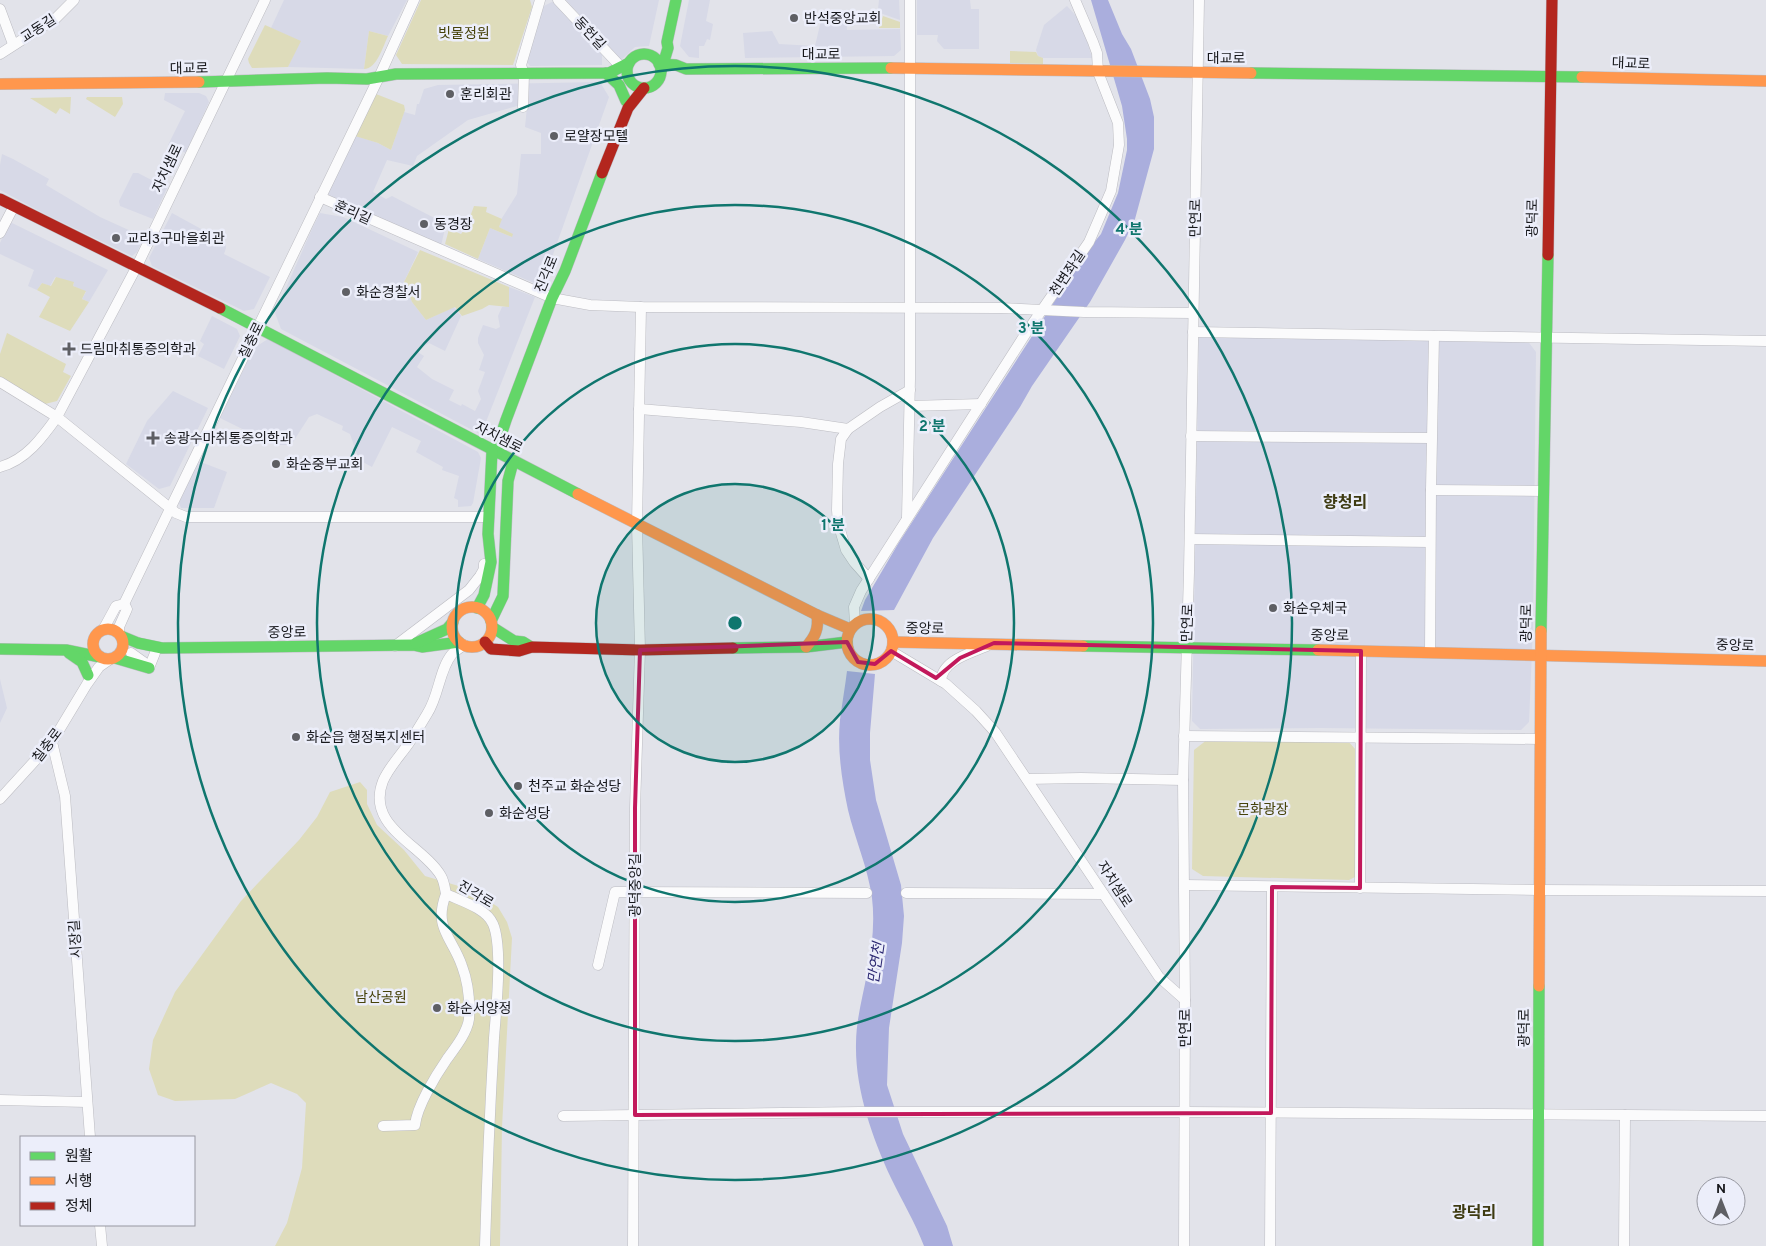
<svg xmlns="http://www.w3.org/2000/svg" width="1766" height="1246" font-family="Overpass,'Noto Sans KR',sans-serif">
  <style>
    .built { fill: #d7d9e7 }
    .green { fill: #dedcbb }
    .water { fill: #aaaedd }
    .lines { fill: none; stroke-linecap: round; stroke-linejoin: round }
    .street-casing { stroke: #bcbcc2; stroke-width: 11 }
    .fast-casing { stroke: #bcbcc2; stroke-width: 12 }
    .slow-casing { stroke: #bcbcc2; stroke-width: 12 }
    .jam-casing { stroke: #bcbcc2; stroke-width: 12 }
    .street { stroke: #fbfbfc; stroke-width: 10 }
    .fast { stroke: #63d668; stroke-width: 11 }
    .slow { stroke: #ff974d; stroke-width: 11 }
    .jam { stroke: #b3261e; stroke-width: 11 }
    .marked { fill: none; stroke: #c2185b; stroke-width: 4; stroke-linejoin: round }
    .ring { fill: none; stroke: #0f766e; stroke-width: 2.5 }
    .poi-dot { fill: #5e5f64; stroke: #eceefa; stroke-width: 2 }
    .labels { text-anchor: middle; stroke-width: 5; stroke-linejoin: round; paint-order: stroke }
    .poi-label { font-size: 14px; fill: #17181c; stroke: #eceefa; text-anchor: start }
    .street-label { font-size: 14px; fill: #17181c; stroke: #eceefa }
    .park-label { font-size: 14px; fill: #47430a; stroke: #eceefa }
    .water-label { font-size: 15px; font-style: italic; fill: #2c2872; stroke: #eceefa }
    .quarter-label { font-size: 16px; font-weight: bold; fill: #3e3b12; stroke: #eceefa }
    .centre { fill: #0f766e; stroke: #eceefa; stroke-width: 2.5 }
    .ring-label { font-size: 15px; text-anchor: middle; font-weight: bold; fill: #0f766e; stroke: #eceefa; stroke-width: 5; stroke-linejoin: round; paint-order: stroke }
  </style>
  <rect width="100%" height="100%" fill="#e2e3ea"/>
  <g class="built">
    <path d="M284,0H407L388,36L369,31L364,69L288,67L300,41L271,28Z"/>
    <path d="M566,0H659L649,46L635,47L621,60Z"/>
    <path d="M689,0H710L706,21L713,24L710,40L707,39L704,46H699V58L689,57L680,46Z"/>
    <path d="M879,0H899L900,20L880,13L878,9Z"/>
    <path d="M917,0H970L971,9H979V49H944L937,41L938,35H917Z"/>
    <path d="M552,2L562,7L602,55V65L530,66L525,59L544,6Z"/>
    <path d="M1067,6L1077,17L1085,34L1092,58H1043L1038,56L1036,50L1044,25Z"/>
    <path d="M823,12L846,16L847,30L900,29L901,50L894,56L745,58L743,33L772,31L779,44L815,46Z"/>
    <path d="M600,82L609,97L545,277L534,283L478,259L490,228L512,237V234L499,227L502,218L517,194L521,154H541V133L525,127L527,107L517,106L468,120L417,156L413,166L387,160L373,192L386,199L392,196L446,224L441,246L329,195L328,187L353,135L378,143L391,150L404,112L415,115L417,104H419L424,89L438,85Z"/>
    <path d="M165,93H199L206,96L209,102L186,153L168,145L185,111L164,100Z"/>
    <path d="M2,154L13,159L49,179L46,185L100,217L144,237L137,252L132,256L47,215L0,190V165Z"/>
    <path d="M133,173H138L167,188L153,219L120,206L119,201Z"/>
    <path d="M172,213L225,242L226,248L224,254L270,277L254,309L244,311L152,266L149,258Z"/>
    <path d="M320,213L343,217L418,252L404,282L412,302L426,320L454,307L461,316L445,351L429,343L416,351L424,356L417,367L432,379L454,390L449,400L461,406L462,404L475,411L481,399L478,391L485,372L479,370L484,355L478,343V338L483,325L496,329L500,327L498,316L502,307L509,306V287L535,297L482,432L478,433L281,329L275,313L312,229Z"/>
    <path d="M10,222L108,270L89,302L82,299L86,292L73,286L74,283L55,277L50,286L42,283L37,290L28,286L34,270L0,254V243Z"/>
    <path d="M212,316L237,329L240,336L224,369L198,356L204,344L200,341Z"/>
    <path d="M1206,332L1527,340L1536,352L1533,627L1529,722L1521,730L1320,728L1200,729L1192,721L1199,337Z"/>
    <path d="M268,339L478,452L481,458L473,503L471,506L458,507V500L454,498L459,476L442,470L443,467L416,452L421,441L392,427L372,467L359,460L350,434L342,430L343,426L317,414L309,417L291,445H275L220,418L254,348Z"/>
    <path d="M173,391L208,408L170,486L159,489L126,464L147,421Z"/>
    <path d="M198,461L227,472L214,508H181L179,503Z"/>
    <path d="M0,679L7,708L0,723Z"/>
  </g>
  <g class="green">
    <path d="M421,0H530L532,7L513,65L402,64L396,55Z"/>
    <path d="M883,16L900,22V28H879Z"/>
    <path d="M265,25L301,41L288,67L252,68L249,63L248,59Z"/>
    <path d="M369,31L388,36C383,46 377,69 364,69Z"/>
    <path d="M1010,51L1036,52L1038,56L1043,58V64L1010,63Z"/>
    <path d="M376,94L404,105L405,110L391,150L378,143L355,136Z"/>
    <path d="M71,97L70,114L60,108L56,114L30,98Z"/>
    <path d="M87,97H122L123,104L115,117L86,99Z"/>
    <path d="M474,206L487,207L486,212L502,219L499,227L513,234L512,237L490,228L478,259L445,244L449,229L461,234L471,221L470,217Z"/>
    <path d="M420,250L509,287V307L489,305L482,309L462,316L455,307L426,320L412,302L404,282Z"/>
    <path d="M56,277L74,282L73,286L86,291L82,299L89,302L70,331L39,317L50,297L37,290L42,283L51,286Z"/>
    <path d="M7,333L66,364L63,372L71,376L57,401L45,404L0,378V354Z"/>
    <path d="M1208,739L1348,741L1356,750L1355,877L1349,880L1203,876L1192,869L1194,750Z"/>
    <path d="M360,782L367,790V804L377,825L404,850L425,876L472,890L498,907L507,922L512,938L502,1127L500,1246H275L287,1223L302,1168L306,1103L297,1094L271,1083L235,1099L175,1101L158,1095L149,1069L153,1040L175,992L241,901L299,840L317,817L330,792Z"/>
  </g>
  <g class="water">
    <path d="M1091,0H1108L1122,34L1131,49L1150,99L1154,117V149L1135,219L1125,240L1090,302L1032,386L1020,407L933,538L894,610L861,611L865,600L898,544L1087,251L1101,234L1118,193L1127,150V139L1122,106Z"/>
    <path d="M847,671L875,674L870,733V760L876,800L901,885L904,916L902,943L889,1028L887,1085L903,1134L947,1226L953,1246H924C915,1222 902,1201 891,1178C872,1137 855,1089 856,1044C856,1019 863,997 867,973C872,948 875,923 872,898C868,868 855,839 848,810C842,781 837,750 840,720C842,704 845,687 847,671Z"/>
  </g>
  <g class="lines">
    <g class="street-casing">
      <g id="street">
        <path d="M558,0L621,67"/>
        <path d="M0,9L13,44"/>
        <path d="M0,54L56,18L74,0"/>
        <path d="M523,107L524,74L521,65L540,0"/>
        <path d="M320,197L552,298L590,305L641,307L1000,308L1084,312L1193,313"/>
        <path d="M0,233L14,206"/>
        <path d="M1193,332L1766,341"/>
        <path d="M0,382L57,417L176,513L186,517H489"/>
        <path d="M910,406L981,404"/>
        <path d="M639,409L801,422L848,429"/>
        <path d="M1191,436L1431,438"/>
        <path d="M0,467C26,460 42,438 57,417L137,266L265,0"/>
        <path d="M1431,490L1543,491"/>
        <path d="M907,518L910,379V0"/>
        <path d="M1190,539L1430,542"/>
        <path d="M869,579L854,562L846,550L838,523L837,510L838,464L841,439L848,429L880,407L910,390"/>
        <path d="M124,604L379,77L414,0"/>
        <path d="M855,624L854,607L861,591L1026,333L1089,242L1111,191L1119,145L1118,123L1098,72L1097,53L1093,42L1075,0"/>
        <path d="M103,630L116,606L124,604"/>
        <path d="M119,634V627L127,609L124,604"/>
        <path d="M464,645C460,648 455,651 452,654C439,670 439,696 427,714C421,724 415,734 409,743C400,756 389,767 383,781C365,827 423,845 441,876C444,881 445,888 446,894C461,901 486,908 493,924C503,947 496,1011 494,1038C490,1107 487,1177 485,1246"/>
        <path d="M395,646L469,590L480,576L484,569V564"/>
        <path d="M891,651L946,684L976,711L995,732L1159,977L1185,1000"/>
        <path d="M1430,652L1431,490L1434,336"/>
        <path d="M131,653L145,663"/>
        <path d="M149,668L155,653"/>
        <path d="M941,681C942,660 971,653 987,646"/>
        <path d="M1184,736L1540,739"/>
        <path d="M52,742L65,796L90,1137"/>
        <path d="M1027,779L1081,778L1183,780"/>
        <path d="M0,799L52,742L87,684L99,667L109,660"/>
        <path d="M1185,885L1539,890L1766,891"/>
        <path d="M1360,888L1361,651"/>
        <path d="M906,893L1103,894"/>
        <path d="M598,965L615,892L867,893"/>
        <path d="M0,1100L87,1102"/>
        <path d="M563,1116L860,1112H1185L1766,1116"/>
        <path d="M383,1126L415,1125C417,1106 436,1075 447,1059C455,1048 467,1033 469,1019C470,1002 468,982 462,966C452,937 433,928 446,894"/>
        <path d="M100,1225L102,1246"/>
        <path d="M633,1246L635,808L640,650L637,524L641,307"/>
        <path d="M1184,1246L1185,1000L1183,780L1189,572L1199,0"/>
        <path d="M1270,1246L1272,887"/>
        <path d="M1624,1246L1625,1115"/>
      </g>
    </g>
    <g class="fast-casing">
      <g id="fast">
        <circle cx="644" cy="71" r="17"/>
        <path d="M659,64L676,65L686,69L891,68"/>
        <path d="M661,71L668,48L667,42L676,0"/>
        <path d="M606,73L619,85L626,101"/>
        <path d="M1251,73L1582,77"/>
        <path d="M199,82L327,78L367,79L396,74L609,73L629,63"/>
        <path d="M220,308L578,494"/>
        <path d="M497,453L498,444L506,420L552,298L565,271L602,173"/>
        <path d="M477,608L484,595L491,562L488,534L492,451"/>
        <path d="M491,621L503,596L508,481L513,462"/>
        <path d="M492,627L514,641L523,642L531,647"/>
        <path d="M1541,631L1548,255"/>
        <path d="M121,636L138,643L162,648L413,645L422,647L459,642"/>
        <path d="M416,643L447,629L453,622"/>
        <path d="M1083,646L1318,650"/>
        <path d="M733,648L806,647L847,642"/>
        <path d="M0,649L66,650L100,657"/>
        <path d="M69,653L82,662L88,675"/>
        <path d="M115,658L149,668"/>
        <path d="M1538,1246L1539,986"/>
      </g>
    </g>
    <g class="slow-casing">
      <g id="slow">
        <path d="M891,68L1251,73"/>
        <path d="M1582,77L1766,81"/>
        <path d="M0,84L199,82"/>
        <path d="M578,494L817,615L850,629"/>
        <circle cx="472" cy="627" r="20"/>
        <circle cx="870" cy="642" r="23"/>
        <circle cx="108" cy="644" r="15"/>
        <path d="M893,642L1083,646"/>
        <path d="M806,647C815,637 819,629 817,615"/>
        <path d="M1318,650L1766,661"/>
        <path d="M1539,986L1541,631"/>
      </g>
    </g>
    <g class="jam-casing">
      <g id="jam">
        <path d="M602,173L628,108L644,88"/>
        <path d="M0,199L220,308"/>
        <path d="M1548,255L1552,0"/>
        <path d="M485,642L491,649L519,651L532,647L640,650L733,648"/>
      </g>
    </g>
    <use href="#street" class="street"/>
    <use href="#fast" class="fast"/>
    <use href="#slow" class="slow"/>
    <use href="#jam" class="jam"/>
  </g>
  <path class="marked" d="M847,642L858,662L875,664L891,651L936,678L960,658L994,643L1361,651L1360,888L1272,887L1271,1113L635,1115V808L640,650Z"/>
  <circle cx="735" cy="623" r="139" fill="#0f766e" fill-opacity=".12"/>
  <g class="ring">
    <circle cx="735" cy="623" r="139"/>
    <circle cx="735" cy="623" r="279"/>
    <circle cx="735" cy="623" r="418"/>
    <circle cx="735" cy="623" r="557"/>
  </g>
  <g class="poi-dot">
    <circle cx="794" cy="18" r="5"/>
    <circle cx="450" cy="94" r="5"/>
    <circle cx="554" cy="136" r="5"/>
    <circle cx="424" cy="224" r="5"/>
    <circle cx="116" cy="238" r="5"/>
    <circle cx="346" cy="292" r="5"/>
    <path d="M66.5 341.5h5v5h5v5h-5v5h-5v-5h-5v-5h5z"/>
    <path d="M150.5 430.5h5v5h5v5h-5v5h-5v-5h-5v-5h5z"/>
    <circle cx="276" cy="464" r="5"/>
    <circle cx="1273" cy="608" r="5"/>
    <circle cx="296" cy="737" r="5"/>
    <circle cx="518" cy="786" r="5"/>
    <circle cx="489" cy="813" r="5"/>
    <circle cx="437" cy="1008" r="5"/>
  </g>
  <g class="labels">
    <g class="poi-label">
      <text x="804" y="23">반석중앙교회</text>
      <text x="460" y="99">훈리회관</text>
      <text x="564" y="141">로얄장모텔</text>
      <text x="434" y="229">동경장</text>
      <text x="126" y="243">교리3구마을회관</text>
      <text x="356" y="297">화순경찰서</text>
      <text x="80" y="354">드림마취통증의학과</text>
      <text x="164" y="443">송광수마취통증의학과</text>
      <text x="286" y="469">화순중부교회</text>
      <text x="1283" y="613">화순우체국</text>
      <text x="306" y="742">화순읍 행정복지센터</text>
      <text x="528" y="791">천주교 화순성당</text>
      <text x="499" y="818">화순성당</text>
      <text x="447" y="1013">화순서양정</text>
    </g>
    <g class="street-label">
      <text transform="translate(38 28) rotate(-33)" y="5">교동길</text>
      <text transform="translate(590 33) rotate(47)" y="5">동헌길</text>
      <text x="821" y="59">대교로</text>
      <text x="1226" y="63">대교로</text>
      <text transform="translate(1631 63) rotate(2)" y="5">대교로</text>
      <text transform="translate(189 68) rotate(-1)" y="5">대교로</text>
      <text transform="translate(167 168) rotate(-65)" y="5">자치샘로</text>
      <text transform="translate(353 212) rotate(24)" y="5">훈리길</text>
      <text transform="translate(1195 218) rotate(-89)" y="5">만연로</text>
      <text transform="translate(1532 218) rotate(-89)" y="5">광덕로</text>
      <text transform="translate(1067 273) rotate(-56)" y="5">천변좌길</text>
      <text transform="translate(546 274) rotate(-68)" y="5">진각로</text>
      <text transform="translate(251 340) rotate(-64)" y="5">칠충로</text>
      <text transform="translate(499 437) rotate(27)" y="5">자치샘로</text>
      <text transform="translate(1187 623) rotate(-88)" y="5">만연로</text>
      <text transform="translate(1526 623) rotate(-89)" y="5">광덕로</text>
      <text transform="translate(925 628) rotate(1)" y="5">중앙로</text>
      <text transform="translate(287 632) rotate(-1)" y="5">중앙로</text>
      <text transform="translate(1330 635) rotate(1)" y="5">중앙로</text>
      <text transform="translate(1735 645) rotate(2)" y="5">중앙로</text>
      <text transform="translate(47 745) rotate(-53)" y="5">칠충로</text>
      <text transform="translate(1115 884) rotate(57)" y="5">자치샘로</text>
      <text transform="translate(635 885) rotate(-90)" y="5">광덕중앙길</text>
      <text transform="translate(476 894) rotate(31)" y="5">진각로</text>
      <text transform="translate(75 939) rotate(-94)" y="5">시장길</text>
      <text transform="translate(1185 1028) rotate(-90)" y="5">만연로</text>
      <text transform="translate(1524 1028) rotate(-90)" y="5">광덕로</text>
    </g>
    <g class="park-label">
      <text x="464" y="38">빗물정원</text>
      <text x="1263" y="814">문화광장</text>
      <text x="381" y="1002">남산공원</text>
    </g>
    <g class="water-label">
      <text transform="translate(876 963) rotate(-82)" y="5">만연천</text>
    </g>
    <g class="quarter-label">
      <text x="1345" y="508">향청리</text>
      <text x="1474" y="1218">광덕리</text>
    </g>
  </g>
  <circle cx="735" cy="623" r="8" class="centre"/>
  <g class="ring-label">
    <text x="1129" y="234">4 분</text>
    <text x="1031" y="333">3 분</text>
    <text x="932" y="431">2 분</text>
    <text x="833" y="530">1 분</text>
  </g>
  <rect x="20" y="1136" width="175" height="90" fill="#eceefa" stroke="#9798a1"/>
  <rect x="30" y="1152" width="25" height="8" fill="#63d668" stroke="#9798a1"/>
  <text x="65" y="1161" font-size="15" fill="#17181c">원활</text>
  <rect x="30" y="1177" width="25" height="8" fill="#ff974d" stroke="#9798a1"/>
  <text x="65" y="1186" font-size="15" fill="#17181c">서행</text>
  <rect x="30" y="1202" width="25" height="8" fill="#b3261e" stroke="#9798a1"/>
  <text x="65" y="1211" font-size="15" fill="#17181c">정체</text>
  <g transform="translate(1721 1201)"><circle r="24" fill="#eceefa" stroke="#9798a1"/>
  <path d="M0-4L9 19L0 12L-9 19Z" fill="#5e5f64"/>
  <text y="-8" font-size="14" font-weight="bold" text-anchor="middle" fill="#17181c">N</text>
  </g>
</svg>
